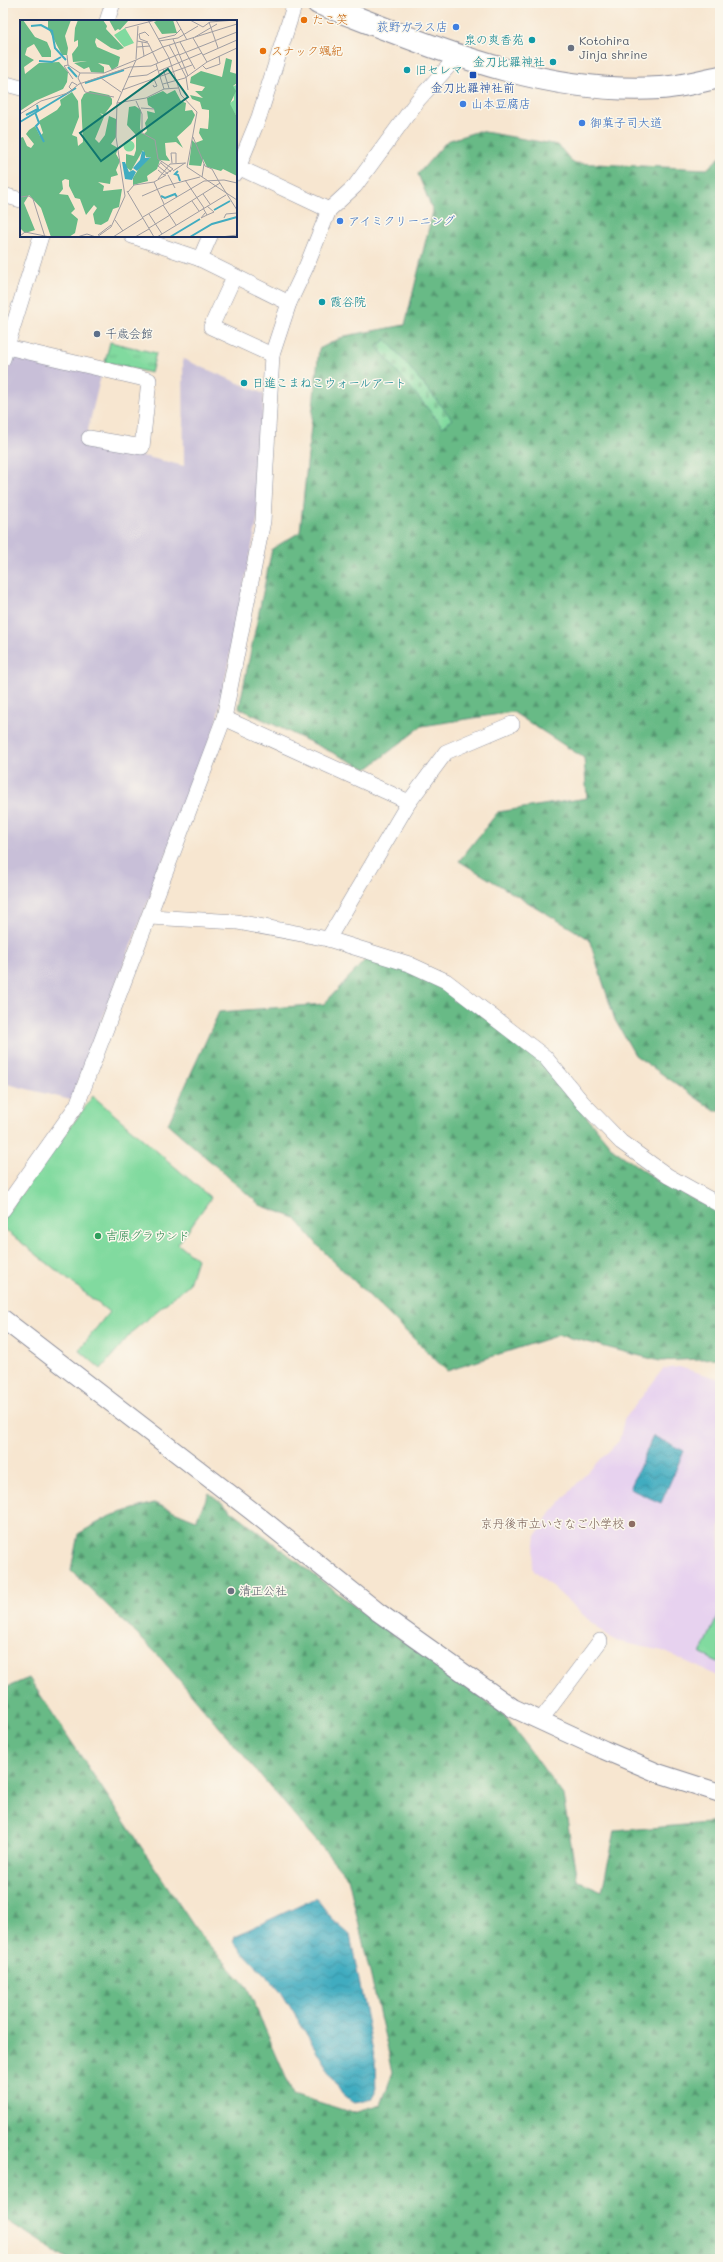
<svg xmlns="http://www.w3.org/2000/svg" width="723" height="2262" font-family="Mali,'Klee One',sans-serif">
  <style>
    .built { fill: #e7d2ef }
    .industrial { fill: #c8bfd8 }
    .grass { fill: url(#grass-tufts); stroke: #4e847e }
    .forest { fill: url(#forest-firs); stroke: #427472 }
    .cemetery { fill: url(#cemetery-stones); stroke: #4e847e }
    .garden { fill: #81da9f; stroke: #4e847e }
    .water { fill: url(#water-waves); stroke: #2e6e8f }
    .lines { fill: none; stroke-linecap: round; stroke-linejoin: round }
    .minor-casing { stroke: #898a97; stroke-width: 16 }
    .tertiary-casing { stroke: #898a97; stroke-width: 20 }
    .primary-casing { stroke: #898a97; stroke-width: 24 }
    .minor { stroke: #fff; stroke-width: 15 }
    .tertiary { stroke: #fff; stroke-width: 18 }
    .primary { stroke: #fff; stroke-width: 22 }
    .food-dot { fill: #e8710a; stroke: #fbf7ec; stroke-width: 1.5 }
    .shop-dot { fill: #3f7fe0; stroke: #fbf7ec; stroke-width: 1.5 }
    .culture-dot { fill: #0f9aa8; stroke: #fbf7ec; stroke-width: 1.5 }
    .worship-dot { fill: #6b7280; stroke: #fbf7ec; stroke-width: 1.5 }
    .transit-dot { fill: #1a4fb4; stroke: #fbf7ec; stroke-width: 1.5 }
    .service-dot { fill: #5c6f8a; stroke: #fbf7ec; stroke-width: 1.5 }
    .leisure-dot { fill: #2e9e5b; stroke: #fbf7ec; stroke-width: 1.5 }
    .education-dot { fill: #8d6e63; stroke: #fbf7ec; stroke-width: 1.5 }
    .labels { text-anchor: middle; stroke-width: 3; stroke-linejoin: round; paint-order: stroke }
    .food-label { font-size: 12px; fill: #c56008; stroke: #fbf7ec; text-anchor: start }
    .shop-label { font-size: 12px; fill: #366cbe; stroke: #fbf7ec; text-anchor: start }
    .culture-label { font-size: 12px; fill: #0d838f; stroke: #fbf7ec; text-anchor: start }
    .worship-label { font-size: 12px; fill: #5b616d; stroke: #fbf7ec; text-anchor: start }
    .transit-label { font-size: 12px; fill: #164399; stroke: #fbf7ec }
    .service-label { font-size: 12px; fill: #4e5e75; stroke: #fbf7ec; text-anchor: start }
    .leisure-label { font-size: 12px; fill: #27864d; stroke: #fbf7ec; text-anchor: start }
    .education-label { font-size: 12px; fill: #785e54; stroke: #fbf7ec; text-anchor: end }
    .inset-river { fill: none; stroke: #41acc0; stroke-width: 2 }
    .inset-road { fill: none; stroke: #9f9da2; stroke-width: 1 }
    .view { fill: #0f766e; fill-opacity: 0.15; stroke: #0f766e; stroke-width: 2 }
    .inset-edge { fill: none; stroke: #1b2f5e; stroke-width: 2 }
  </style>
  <defs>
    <pattern id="grass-tufts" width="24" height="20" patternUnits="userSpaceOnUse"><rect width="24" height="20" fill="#81da9f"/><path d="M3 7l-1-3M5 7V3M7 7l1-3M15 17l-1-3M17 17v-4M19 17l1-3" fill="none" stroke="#6fbb8b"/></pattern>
    <pattern id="forest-firs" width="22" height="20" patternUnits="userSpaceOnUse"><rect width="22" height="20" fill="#68ba86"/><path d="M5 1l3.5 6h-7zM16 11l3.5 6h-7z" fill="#559871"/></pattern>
    <pattern id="cemetery-stones" width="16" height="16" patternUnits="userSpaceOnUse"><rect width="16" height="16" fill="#81da9f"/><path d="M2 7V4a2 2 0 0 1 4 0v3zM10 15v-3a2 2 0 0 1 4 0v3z" fill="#6fbb8b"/></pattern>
    <pattern id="water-waves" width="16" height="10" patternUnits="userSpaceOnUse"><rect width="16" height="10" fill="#41acc0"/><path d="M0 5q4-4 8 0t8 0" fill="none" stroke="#368c9f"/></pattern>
  </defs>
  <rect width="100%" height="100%" fill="#fbf7ec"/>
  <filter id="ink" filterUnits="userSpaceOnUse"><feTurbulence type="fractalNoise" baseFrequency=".025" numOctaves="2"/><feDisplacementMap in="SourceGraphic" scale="8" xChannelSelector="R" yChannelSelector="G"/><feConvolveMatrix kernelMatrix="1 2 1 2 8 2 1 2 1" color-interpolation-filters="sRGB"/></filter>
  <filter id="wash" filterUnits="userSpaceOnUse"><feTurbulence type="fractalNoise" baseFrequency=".012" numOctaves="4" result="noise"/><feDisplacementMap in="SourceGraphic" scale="16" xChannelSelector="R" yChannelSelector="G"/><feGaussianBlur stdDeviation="0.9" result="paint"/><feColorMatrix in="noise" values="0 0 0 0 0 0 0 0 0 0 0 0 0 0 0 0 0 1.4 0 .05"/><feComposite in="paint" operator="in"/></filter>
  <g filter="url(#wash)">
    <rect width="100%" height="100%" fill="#f7e6d0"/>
    <path class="built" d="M679,1367L720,1379V1677L663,1651L615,1641L591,1622L532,1568L536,1536L551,1513L583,1477L619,1441L624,1420L663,1369Z"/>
    <path class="industrial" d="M20,354L101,375L85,442L184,466L183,359L264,394L258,517L215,729L71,1100L3,1083V385L11,360Z"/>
    <path class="grass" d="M110,342L156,353L151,373L105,362Z"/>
    <g class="forest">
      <path d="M479,131L558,145L573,163L707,169L720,157V1111H715L635,1055L615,1020L589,939L459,861L498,812L587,798L584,758L513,712L422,726L367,769L239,708L272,549L300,532L319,349L345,336L405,325L433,211L418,174L447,141Z"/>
      <path d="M367,958L406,968L444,986L540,1060L613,1149L661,1183L720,1212V1358L660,1361L559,1335L447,1371L321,1249L295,1218L260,1205L168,1124L219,1012L324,1004Z"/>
      <path d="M209,1493L349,1602L502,1712L563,1795L577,1880L602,1891L615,1831L720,1822V2259H68L3,2218V1689L29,1678L199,1934L247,1987L293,2094L353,2113L381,2105L393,2072L348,1878L158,1655L71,1570L78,1534L110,1516L154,1503L196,1520Z"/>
    </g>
    <path class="cemetery" d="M386,339L452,419L443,427L377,347Z"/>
    <g class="garden">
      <path d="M93,1096L211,1198L178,1244L197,1259L189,1284L133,1331L101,1369L79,1350L109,1312L3,1228V1219Z"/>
      <path d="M720,1610V1663L701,1654Z"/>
    </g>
    <g class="water">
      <path d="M653,1436L684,1451L661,1503L630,1489Z"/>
      <path d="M316,1898L334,1921L350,1935L375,2061L376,2092L372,2099L354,2103L342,2093L280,1990L233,1942L235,1936Z"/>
    </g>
  </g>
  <g filter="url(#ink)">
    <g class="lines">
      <g class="minor-casing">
        <g id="minor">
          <path d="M107,21L113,3"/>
          <path d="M3,83L21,88"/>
          <path d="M236,166L329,210"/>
          <path d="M236,173L259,117L295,3"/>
          <path d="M3,195L21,200"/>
          <path d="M132,236L200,259L289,303"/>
          <path d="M200,259L210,236"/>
          <path d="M234,277L211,327L272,355"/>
          <path d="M7,347L149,380L142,447L89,438"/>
          <path d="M3,359L41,236"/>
          <path d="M224,718L409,802"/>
          <path d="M150,917L237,922L328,939L409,964L446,981L545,1057L583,1103L621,1142L668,1176L720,1205"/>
          <path d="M328,939L409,802L446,752L512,724"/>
          <path d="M3,1210L77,1105L224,718L263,521L272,355L289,303L307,265L329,210L355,186L418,100L457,57"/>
          <path d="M540,1721L600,1641"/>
        </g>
      </g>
      <g class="tertiary-casing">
        <path id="tertiary" d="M3,1319L252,1511L378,1612L513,1708L604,1750L658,1773L720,1793"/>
      </g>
      <g class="primary-casing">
        <path id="primary" d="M318,3C427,44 540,96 660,88C680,87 700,81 720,77"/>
      </g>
      <use href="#minor" class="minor"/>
      <use href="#tertiary" class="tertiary"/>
      <use href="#primary" class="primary"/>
    </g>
  </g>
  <g class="food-dot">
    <circle cx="304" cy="20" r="4"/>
    <circle cx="263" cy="51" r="4"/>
  </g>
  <g class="shop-dot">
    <circle cx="456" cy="27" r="4"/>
    <circle cx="463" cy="104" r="4"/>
    <circle cx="582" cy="123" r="4"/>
    <circle cx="340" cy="221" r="4"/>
  </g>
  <g class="culture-dot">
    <circle cx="532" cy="40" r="4"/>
    <circle cx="553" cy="62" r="4"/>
    <circle cx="407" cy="70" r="4"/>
    <circle cx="322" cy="302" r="4"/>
    <circle cx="244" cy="383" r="4"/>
  </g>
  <g class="worship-dot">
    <circle cx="571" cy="48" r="4"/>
    <circle cx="231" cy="1591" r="4"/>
  </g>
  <rect class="transit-dot" x="469" y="71" width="8" height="8" rx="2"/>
  <circle class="service-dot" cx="97" cy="334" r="4"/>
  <circle class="leisure-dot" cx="98" cy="1236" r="4"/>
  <circle class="education-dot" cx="632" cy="1524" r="4"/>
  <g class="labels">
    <g class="food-label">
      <text x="312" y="24">たこ笑</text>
      <text x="271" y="55">スナック颯紀</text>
    </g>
    <g class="shop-label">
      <text x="448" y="31" text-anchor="end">荻野ガラス店</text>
      <text x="471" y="108">山本豆腐店</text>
      <text x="590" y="127">御菓子司大道</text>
      <text x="348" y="225">アイミクリーニング</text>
    </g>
    <g class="culture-label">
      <text x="524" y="44" text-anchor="end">泉の爽香苑</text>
      <text x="545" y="66" text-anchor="end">金刀比羅神社</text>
      <text x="415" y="74">旧セレマ</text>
      <text x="330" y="306">霞谷院</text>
      <text x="252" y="387">日進こまねこウォールアート</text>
    </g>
    <g class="worship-label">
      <text x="579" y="45">Kotohira<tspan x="579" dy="14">Jinja shrine</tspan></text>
      <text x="239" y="1595">清正公社</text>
    </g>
    <g class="transit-label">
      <text x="473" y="92">金刀比羅神社前</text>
    </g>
    <g class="service-label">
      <text x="105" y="338">千歳会館</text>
    </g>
    <g class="leisure-label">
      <text x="106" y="1240">吉原グラウンド</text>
    </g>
    <g class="education-label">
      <text x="624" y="1528">京丹後市立いさなご小学校</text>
    </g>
  </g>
  <g transform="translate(20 20)">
    <rect width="217" height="217" fill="#f7e6d0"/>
    <path d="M217,65V97L209,84L214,80L213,66Z" fill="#81da9f"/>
    <path d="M0,0H3L15,17L27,22L31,31V37H22L14,24L7,28L5,35L14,40L4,47L5,54L19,43L39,42L48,52L47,62L43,69L15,81L0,91ZM28,0H51L45,16L48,28L47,35H42L28,8ZM58,0H83L87,6L86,9L104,28L98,30L91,28L76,18L75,22L77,27L100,37L98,46L92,50L89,45L78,43L84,47V53L71,52L69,47L64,49L54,43L67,41L53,42L52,34L58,26V20L54,22L55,8ZM89,0H108V1L100,10L98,9L95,11ZM139,0H153L157,13L142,14L134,2ZM206,38L212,40L210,52L217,54V63L213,66L216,71L210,84L217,97V156L203,149L201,151L187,147L183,139L181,146L169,145L172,120L175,123L183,120L179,113L180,108L188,109L189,97V90L182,89L180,82L172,79L170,75L183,78L175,71H182L185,67L170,63L171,57L181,51L202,57ZM155,70L161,81L166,83L165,91L172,90L175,95L171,104L157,117L163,128L156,122L145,123L146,135L150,141L140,140L137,149L127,156L128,161L113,165V158L121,145L131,137H126L123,130L111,151L106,147V134L114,136L116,130V115L107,105L109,87L115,86L121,90L120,108L122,114H124L127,111L125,103L128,98L127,91L135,93L134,89L128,85L127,78L143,71L147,74ZM70,71L89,75L92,79V84L84,95L80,93L84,97L75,119L79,123L85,115L89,96L96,99V117L91,124L98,128L96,134L100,141L96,150L98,155L91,157L90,164L78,162L84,166L83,171L102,169L99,187L93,189L88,201L81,205L75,204L73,194L77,188L74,185L66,195L60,179L55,178L49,166V160L45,159L42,161L43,169L39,174L48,175L55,189L51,193L58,199L55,213L49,217H31L21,188L9,175L4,183L15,210L5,213L0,208V118L3,117L7,126L11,128L14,124L6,114L9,110L15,106L20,116L23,113L19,101L37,90L41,85L40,80L52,72L58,81L59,97L52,115L57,117L58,126L63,122L61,80L64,74Z" fill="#68ba86"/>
    <path d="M105,8L114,23L104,27L94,15ZM103.5 126a5.5 5.5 0 1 1 11 0a5.5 5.5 0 1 1-11 0Z" fill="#81da9f"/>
    <path d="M122,131L125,132V138L131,137L117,151L113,148L120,140ZM102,142H105L109,152L113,150L116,152L112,160L105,159Z" fill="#41acc0"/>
    <path class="inset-river" d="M11,6L21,5L32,11L35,28L46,40M19,41L32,42L41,37M48,47L57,57M65,63L104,50M15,92L19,103L16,106L24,122M6,95L18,89L17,85M0,102L56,68M158,151L155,154L158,155L160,161M141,176L145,178L155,174L157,177M194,190L210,181M150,217L180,199M170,217L192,204L217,197"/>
    <path class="inset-road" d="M128,0L149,38L161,75L177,92L167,147L217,180M156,0L167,20M170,0L183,7L190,2L216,0M189,2L198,28M105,8L136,0M175,17L197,4M173,18L187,42M138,19L155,15L161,9M153,19L168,56M117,21L128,23L138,43M139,21L158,18L178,6M122,22L124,36M128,22L120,19L119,14L125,12L129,16M160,22L175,49M149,25L155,36M117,27L130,26M47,35L48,45L60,53H84L116,40M159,35L217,12M183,35L217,20M155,36L166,57M116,39L118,6M136,44L144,69M48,45L44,46L53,59M182,45L186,49L200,44L199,36M143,49L149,68M139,51L182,33M60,53L58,58L65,72L94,77M108,57L127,55L138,49M166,57L168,70M81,58L101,72M143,64L165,58L187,42L217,28M133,65L134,67L137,66L134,59M52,70L49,67L52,62L57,65M102,70L172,45M116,81L122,94V113L135,120L138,139L153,149L144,155L138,150M97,83L126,78L144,69L158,68M121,88L134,89M0,94L21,81L48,73L59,64L110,47L131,46L159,34M173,117L185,146L192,149L198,160M142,141L138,146L148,154M141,143L151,152M152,143L151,133H156V143M153,151L165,143M148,155L155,168M182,157L184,144M138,159L150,144L166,143M165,160L184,188M198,160L217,190M134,162L144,184M107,171L134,217M108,172L114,165L134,162L146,155M183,174L190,184M122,176L145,166L180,157M0,177L9,176L13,179L25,217M172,181L179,191M143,185L156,205M183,188L187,195L194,192L187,186M185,193L181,198L187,195M129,194L142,214M149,195L200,163M123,197L184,161L204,160L217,163M204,198L206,194L217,193M95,200L103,211M129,208L150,195M78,215L91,205M0,216L5,212L30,217M57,217L67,214L76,217M77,217L91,207L105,176L96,117L97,83L116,40L143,27L217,4M93,217L123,198M115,217L129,209M137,217L206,175M201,217L217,215"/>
    <path class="view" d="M148,49L168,77L81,141L60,113Z"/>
    <rect width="217" height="217" class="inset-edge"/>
  </g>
  <rect width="723" height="2262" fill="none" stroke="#fbf7ec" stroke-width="16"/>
</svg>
